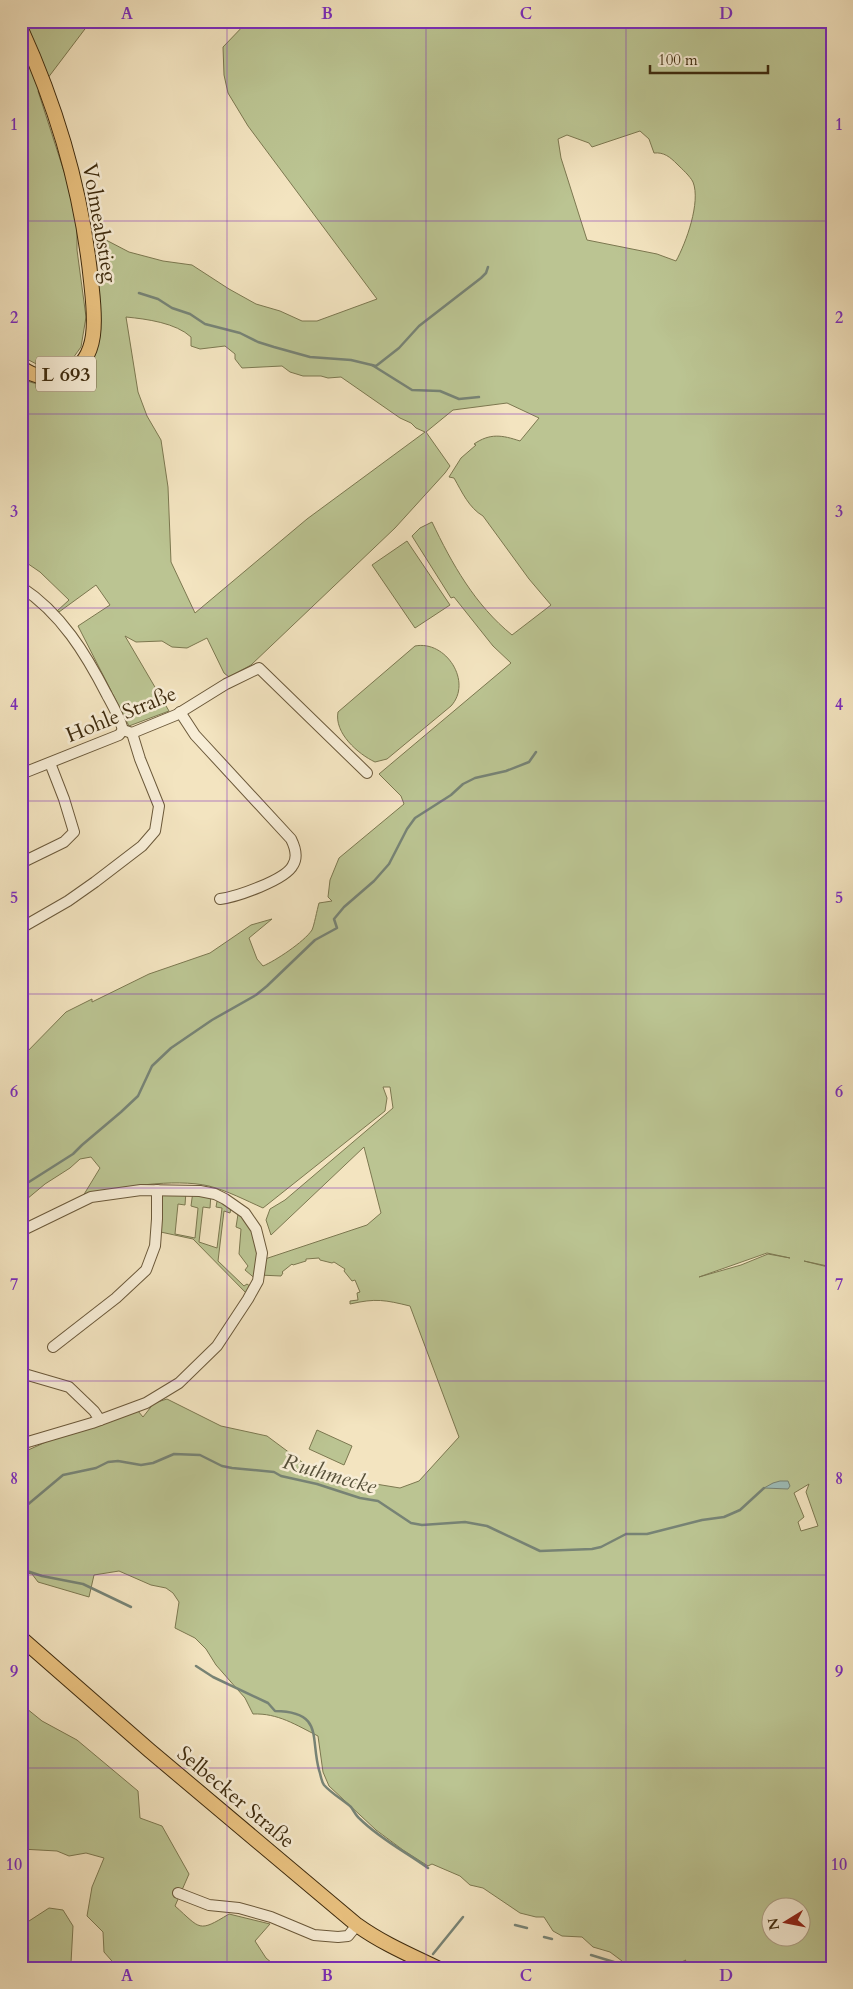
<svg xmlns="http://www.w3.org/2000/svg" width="853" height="1989" font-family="Cardo,serif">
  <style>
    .green { fill: #bbc492; stroke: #7c7850; fill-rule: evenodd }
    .water { fill: #9dbdb9; stroke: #778375 }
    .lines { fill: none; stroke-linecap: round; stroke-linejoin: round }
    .stream { stroke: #778375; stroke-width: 2.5 }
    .minor-casing { stroke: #6b593a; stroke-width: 12 }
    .major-casing { stroke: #3e2b0e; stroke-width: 16 }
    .minor { stroke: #f7edd6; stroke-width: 10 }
    .major { stroke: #eac280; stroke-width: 14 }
    .grid { fill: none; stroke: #7b2cbf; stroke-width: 1; stroke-opacity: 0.55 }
    .labels { text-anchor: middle; stroke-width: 5; stroke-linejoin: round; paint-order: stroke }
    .shield { fill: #f7edd6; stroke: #76654a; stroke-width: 1 }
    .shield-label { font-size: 20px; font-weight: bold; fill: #3e2b0e }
    .street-label { font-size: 21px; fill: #3e2b0e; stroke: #f7edd6 }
    .water-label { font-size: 22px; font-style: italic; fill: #565039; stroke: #f7edd6 }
    .neatline { fill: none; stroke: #7b2cbf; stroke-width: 2 }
    .grid-label { font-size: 16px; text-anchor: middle; font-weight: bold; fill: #7b2cbf }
  </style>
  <rect width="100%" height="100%" fill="#f3e4c0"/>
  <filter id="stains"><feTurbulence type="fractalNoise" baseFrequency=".004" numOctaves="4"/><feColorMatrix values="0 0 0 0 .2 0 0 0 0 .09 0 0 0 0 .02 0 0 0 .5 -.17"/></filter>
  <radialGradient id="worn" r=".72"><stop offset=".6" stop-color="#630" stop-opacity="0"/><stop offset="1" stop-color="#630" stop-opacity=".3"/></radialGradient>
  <g class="green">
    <path d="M21,21H91L38,91L68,184L75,213L77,229V250L86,317L81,347L73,358L61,366L46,369L21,356Z"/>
    <path d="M248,21H832V1267L804,1261L832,1268V1968H680L686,1960L668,1968H624L622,1961L610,1952L593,1947L582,1937L562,1936L553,1931L544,1917H536L520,1913L483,1888L470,1885L460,1876L432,1864L428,1866L403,1850L376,1830L329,1786L323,1772L318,1736C296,1725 278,1713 253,1714L245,1698L216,1665L206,1649L195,1638L175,1628L179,1602L173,1593L166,1588L151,1585L119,1571L94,1575L89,1597L38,1582L32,1574L21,1572V1451H26L57,1437L138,1411L143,1417L154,1403L167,1399L221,1426L267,1436L314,1471L339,1478L400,1488L419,1481L459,1437L410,1306C385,1300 376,1298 350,1304V1301L358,1300L357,1293L360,1292L355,1280L352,1281L344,1271L345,1269L334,1262L332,1263L320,1260L319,1258L306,1259V1261L293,1265L292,1264L282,1272L283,1273L281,1276L259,1275L258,1281L245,1270L248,1266L239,1254L241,1229L236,1227L239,1208L245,1213L262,1260L367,1225L381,1213L364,1147L271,1235L266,1220L270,1209L285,1200L393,1108L390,1087H383L387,1098L385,1111L263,1208C245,1200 228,1191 209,1186C174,1178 119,1187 83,1196L100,1168L91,1157L80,1159L70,1168L45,1184L21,1204V1058L66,1012L92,999V1002L149,974L210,953L251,925L272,919L249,938L257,959L263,966C275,961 304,942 312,930C314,926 317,910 319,903L332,901L328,897L330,880L339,858L404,804L401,796L379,774L511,663L493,646L454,597L451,598L412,536L420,528L432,522C452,564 475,605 512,635L551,605L529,579L483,516C469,508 462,492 454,478L449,477L461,458L476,445L474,444C490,433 502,435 520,441L539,418L507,403L453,410L426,432L450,466L445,473L395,528L251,665L229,677L224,673L207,638L187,648L172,647L162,641L136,642L125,636L169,711L129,726L78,626L110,605L96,585L59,612L57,611L69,600L40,572L21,559V378C34,385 49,387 63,383C109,370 100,320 98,283L102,278L92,210L96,207L106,240L129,252L163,261L192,265L229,289L256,304L280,311L302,321H317L377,299L248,126L228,93L224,75L223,47ZM640,131L649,139L654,153C664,152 670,157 677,164C682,169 690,176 693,182C701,202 686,243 676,261L657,254L587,240L561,158L558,139L567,135L589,143L592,147ZM126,317C147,319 176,323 191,337V346L200,349L225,346L235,354V359L242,368L282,366L290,372L303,376H321L328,378L341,377L400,418L411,423L416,428L425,432L307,519L195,613L171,562L168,487L161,440L147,416L138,392ZM767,1253L790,1258L768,1254L741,1265L699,1277ZM809,1484L806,1492L818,1526L801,1531L798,1522L804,1517L794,1493ZM770,1906H800V1936H770Z"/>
    <path d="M407,541L450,605L415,628L372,565Z"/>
    <path d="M415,646C446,640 473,682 451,706L387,759L375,762C358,754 334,733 338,712Z"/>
    <path d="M157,1190L186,1191L185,1205L178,1204L175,1234L195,1238L198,1208L191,1206L193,1191L211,1193L210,1208L203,1207L199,1242L217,1248L222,1208L216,1207L218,1196L232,1203L230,1213L224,1211L218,1261L244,1286L247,1284L254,1289L249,1296L193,1239L156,1231Z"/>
    <path d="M317,1430L352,1446L344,1465L309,1449Z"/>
    <path d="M21,1704L42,1721L77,1740L138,1791L140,1818L162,1826L189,1874L175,1906C201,1929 198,1933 229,1914L270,1924L255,1941L266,1958L278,1968H118L104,1952L103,1932L87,1916L92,1887L104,1858L86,1853L69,1856L57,1851L21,1849Z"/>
    <path d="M49,1908L63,1910L73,1926L71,1963L64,1968H21V1916L29,1921Z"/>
  </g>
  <path class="water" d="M780,1481H788L790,1486L788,1489L764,1488L773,1483Z"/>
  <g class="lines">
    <g class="stream">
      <path d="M139,293L158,299L172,308L190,314L205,324L240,333L258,342L274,347L310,357L351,360L376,366L399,348L419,326L481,278L486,273L488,267"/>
      <path d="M372,365L412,390L440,391L459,399L479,397"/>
      <path d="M21,1187L73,1154L82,1145L121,1112L138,1096L152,1066L171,1048L212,1020L256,995L267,986L315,940L337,928L334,919L344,907L374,881L389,864L407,829L415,818L451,795L463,784L475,778L506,771L529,762L536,752"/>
      <path d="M21,1532L26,1506L63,1475L96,1468L108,1462L118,1461L141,1465L153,1463L174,1454L200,1455L222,1466L232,1468L274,1472L281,1476L317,1484L360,1498L378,1501L411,1523L422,1525L465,1522L487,1526L540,1551L592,1549L601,1547L626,1534H647L702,1520L724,1517L740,1510L764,1488"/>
      <path d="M21,1569L42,1576L83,1584L131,1607"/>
      <path d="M196,1666L213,1677L268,1703L275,1711C324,1712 310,1737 319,1770C321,1775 321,1781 324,1785C331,1793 343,1800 351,1807C354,1811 356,1816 360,1819C380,1839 406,1852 428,1868"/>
      <path d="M515,1925L527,1928"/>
      <path d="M544,1937L552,1939"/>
      <path d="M433,1954L463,1917"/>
      <path d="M591,1955L614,1962L619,1968"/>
    </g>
    <g class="minor-casing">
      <g id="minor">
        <path d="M21,587C61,613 86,654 107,695C113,706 120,718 123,730"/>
        <path d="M180,712L195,735L291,839C295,847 298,857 293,865C286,880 236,897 220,899"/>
        <path d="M123,730L132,733L176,715L226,684L259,668L367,773"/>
        <path d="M21,774L119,735L123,730"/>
        <path d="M21,863L64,842L74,832L64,799L50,763"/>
        <path d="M21,928L68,901L95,882L142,846L155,831L159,806L140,759L132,733"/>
        <path d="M21,1231L91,1197L141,1190L200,1191L215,1194L225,1199L245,1213L256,1229L262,1253L258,1281L248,1299L217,1346L179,1383L146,1403L92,1423L21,1444"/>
        <path d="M53,1347L116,1298L146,1270L155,1246L157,1219V1190"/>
        <path d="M21,1373L69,1387L94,1411L100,1420"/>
        <path d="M178,1893L209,1905L239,1908L271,1917L314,1935L338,1937L348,1936L357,1925"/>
      </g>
    </g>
    <g class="major-casing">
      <g id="major">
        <path d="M21,29C58,110 82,192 91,281C94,310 102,358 68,373C52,380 34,378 21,367"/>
        <path d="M21,1638L149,1750L357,1925C382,1943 410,1955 437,1968"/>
      </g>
    </g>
    <use href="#minor" class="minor"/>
    <use href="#major" class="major"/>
  </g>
  <path class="grid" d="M227,21V1968M426,21V1968M626,21V1968M21,221H832M21,414H832M21,608H832M21,801H832M21,994H832M21,1188H832M21,1381H832M21,1575H832M21,1768H832"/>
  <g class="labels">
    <rect class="shield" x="36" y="356.5" width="60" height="35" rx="4"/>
    <g class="shield-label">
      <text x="66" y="381">L 693</text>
    </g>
    <g class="street-label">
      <text transform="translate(100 223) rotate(80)" y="7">Volmeabstieg</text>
      <text transform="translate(121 714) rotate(-22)" y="7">Hohle Straße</text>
      <text transform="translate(236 1797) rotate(40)" y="7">Selbecker Straße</text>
    </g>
    <g class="water-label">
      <text transform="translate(330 1473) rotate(16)" y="8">Ruthmecke</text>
    </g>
  </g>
  <rect width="853" height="1989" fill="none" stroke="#f3e4c0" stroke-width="55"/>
  <g transform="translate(786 1922) rotate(260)"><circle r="24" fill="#f7edd6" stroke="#ad9f86"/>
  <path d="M0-4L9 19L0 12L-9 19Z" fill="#8f2418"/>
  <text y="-8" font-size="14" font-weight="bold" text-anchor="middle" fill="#3e2b0e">N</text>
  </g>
  <path d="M650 65v8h118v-8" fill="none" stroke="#3e2b0e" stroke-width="2.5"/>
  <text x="658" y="65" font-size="15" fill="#3e2b0e" stroke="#f7edd6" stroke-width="4" paint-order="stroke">100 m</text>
  <rect x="28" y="28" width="798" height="1934" class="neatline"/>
  <g class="grid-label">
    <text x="127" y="19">A</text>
    <text x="327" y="19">B</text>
    <text x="526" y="19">C</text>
    <text x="726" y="19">D</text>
    <text x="14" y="130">1</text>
    <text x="839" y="130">1</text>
    <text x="14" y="323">2</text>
    <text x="839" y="323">2</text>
    <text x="14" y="517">3</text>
    <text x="839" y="517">3</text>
    <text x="14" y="710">4</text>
    <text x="839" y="710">4</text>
    <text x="14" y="903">5</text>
    <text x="839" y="903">5</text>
    <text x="14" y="1097">6</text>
    <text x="839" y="1097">6</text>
    <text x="14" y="1290">7</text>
    <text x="839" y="1290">7</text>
    <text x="14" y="1484">8</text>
    <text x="839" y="1484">8</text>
    <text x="14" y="1677">9</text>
    <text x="839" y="1677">9</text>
    <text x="14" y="1870">10</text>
    <text x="839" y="1870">10</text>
    <text x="127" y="1981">A</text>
    <text x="327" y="1981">B</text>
    <text x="526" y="1981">C</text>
    <text x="726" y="1981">D</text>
  </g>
  <rect width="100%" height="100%" filter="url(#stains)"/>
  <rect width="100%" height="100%" fill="url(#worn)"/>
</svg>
